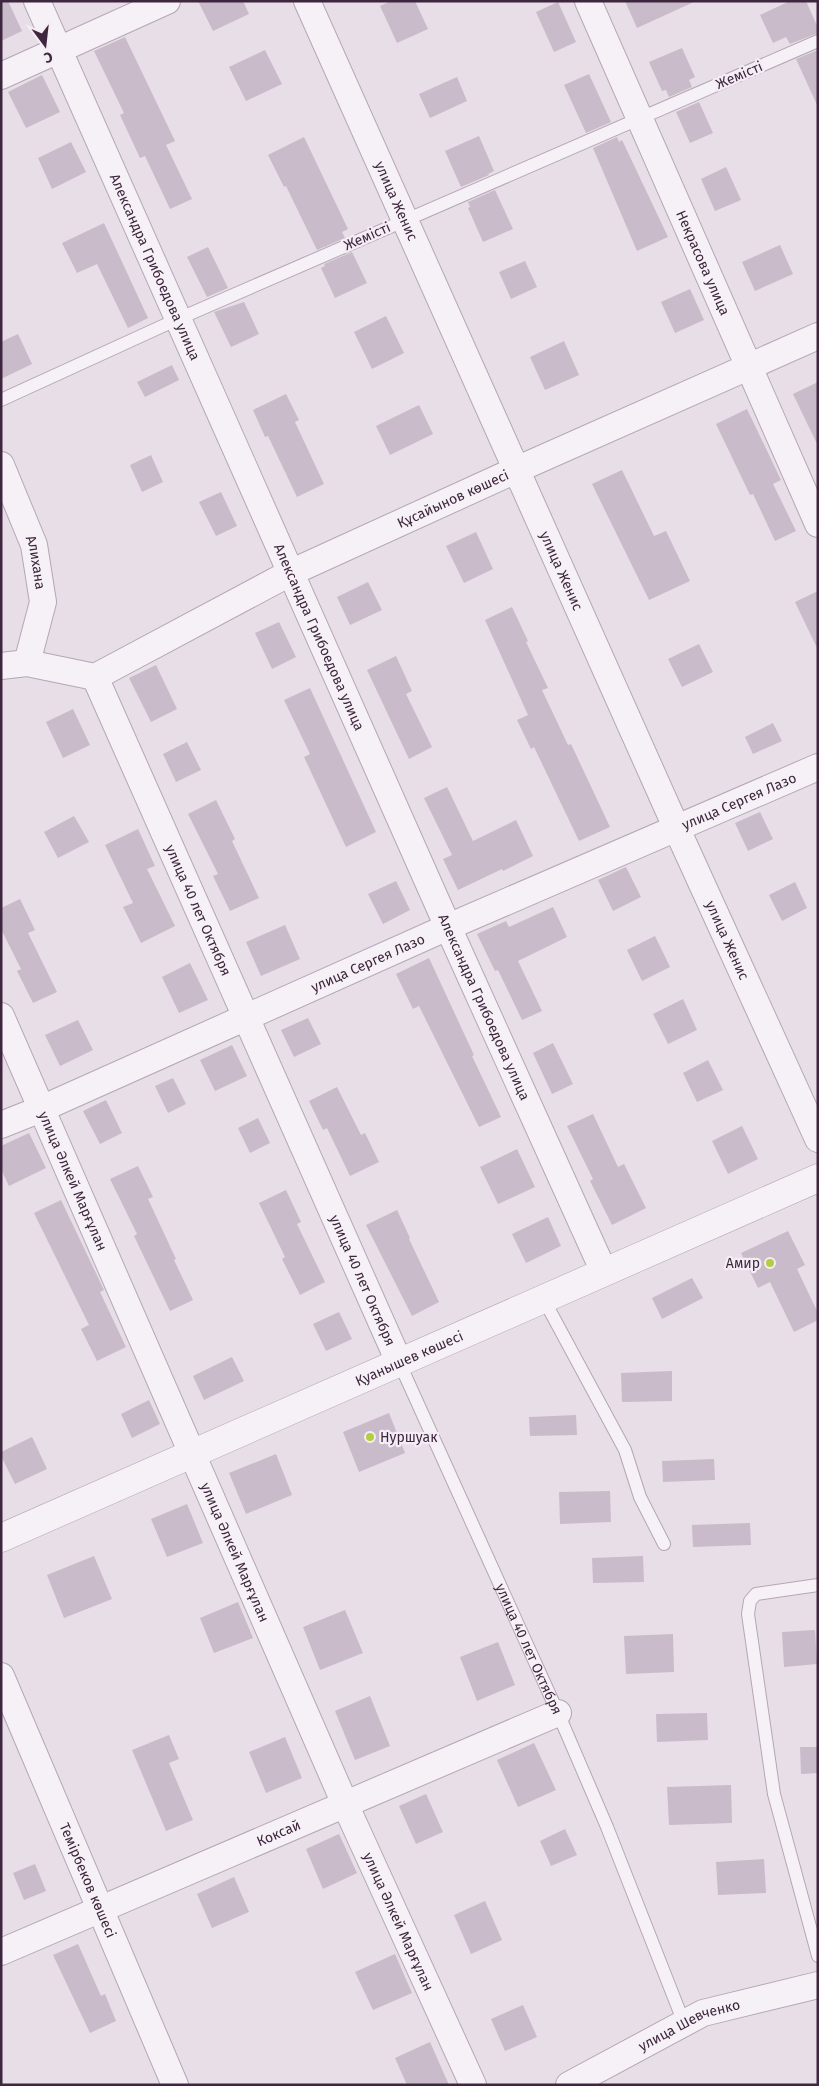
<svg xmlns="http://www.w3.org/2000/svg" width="819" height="2086" font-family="'Fira Sans',sans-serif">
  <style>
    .building { fill: #cabbca }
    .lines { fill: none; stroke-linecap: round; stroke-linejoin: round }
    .service-casing { stroke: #b4a7b5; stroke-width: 14 }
    .minor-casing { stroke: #b4a7b5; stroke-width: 28 }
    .tertiary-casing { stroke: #b4a7b5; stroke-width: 29 }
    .service { stroke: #f6f1f6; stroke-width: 12 }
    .minor { stroke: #f6f1f6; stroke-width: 26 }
    .tertiary { stroke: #f6f1f6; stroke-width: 28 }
    .poi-dot { fill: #b3ce42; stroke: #f5edf5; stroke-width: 2 }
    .labels { text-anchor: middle; stroke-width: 4.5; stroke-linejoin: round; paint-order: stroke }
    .street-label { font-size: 14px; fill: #3e273e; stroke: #f5edf5 }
    .poi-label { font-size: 14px; fill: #3e273e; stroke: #f5edf5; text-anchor: end }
  </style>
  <rect width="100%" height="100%" fill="#e7dee8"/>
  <g class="building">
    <path d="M1,1H8L22,31L1,41Z"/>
    <path d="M198,1H243L249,14L213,31Z"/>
    <path d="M391,1H415L428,29L397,43L380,6Z"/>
    <path d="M625,1H696L637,28Z"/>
    <path d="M790,1H806L818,28V33L790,44L786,37L773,43L760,15Z"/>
    <path d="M558,2L576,42L554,52L536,12Z"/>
    <path d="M125,37L175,141L166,145L192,199L170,209L145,156L140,158L120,115L124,113L94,51Z"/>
    <path d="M682,48L695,77L689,80L692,87L669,97L666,90L662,91L649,62Z"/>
    <path d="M265,50L282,84L246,101L229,67Z"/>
    <path d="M818,50V107L796,59Z"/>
    <path d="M589,74L611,122L586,133L564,85Z"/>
    <path d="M42,75L60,112L26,128L8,92Z"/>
    <path d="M457,77L467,101L430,118L419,94Z"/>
    <path d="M699,102L713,133L690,143L676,112Z"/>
    <path d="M479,136L494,171L488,174L489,175L461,187L445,151Z"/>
    <path d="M304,137L348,229L342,232L345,238L317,250L286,186L284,187L268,155Z"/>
    <path d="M617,137L619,142L622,140L668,237L637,251L593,148Z"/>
    <path d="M71,142L86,172L52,189L38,158Z"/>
    <path d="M726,167L741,200L715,211L701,179Z"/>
    <path d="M495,190L513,229L483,242L468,208L470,207L468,202Z"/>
    <path d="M104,223L148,318L128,328L97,264L77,273L62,243Z"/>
    <path d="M780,245L793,274L755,291L742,262Z"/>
    <path d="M208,247L228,288L207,297L187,257Z"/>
    <path d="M352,252L367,283L335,298L321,268L325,266L324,264Z"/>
    <path d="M525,261L537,287L511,299L499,272Z"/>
    <path d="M690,289L704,320L675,333L661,302Z"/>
    <path d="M244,302L259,334L231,347L214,312Z"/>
    <path d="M386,316L404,353L372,369L354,332Z"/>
    <path d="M18,334L32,364L1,379V342Z"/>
    <path d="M564,341L579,375L545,390L530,357Z"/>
    <path d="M172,365L179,380L145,397L137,382Z"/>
    <path d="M818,382V446L793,394Z"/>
    <path d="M286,394L299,420L295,422L324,484L297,497L268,436L265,437L253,410Z"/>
    <path d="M419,405L433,434L390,455L376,426Z"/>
    <path d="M747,409L781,480L773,484L796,531L775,541L753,494L750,495L716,424Z"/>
    <path d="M151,455L163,482L142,492L130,465Z"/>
    <path d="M622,470L654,536L666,531L690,581L649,600L592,484Z"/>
    <path d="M221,492L237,526L216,536L199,502Z"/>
    <path d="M476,532L493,569L464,583L446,546Z"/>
    <path d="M368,582L382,610L350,625L337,597Z"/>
    <path d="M818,591V650L795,602Z"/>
    <path d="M512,607L528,641L526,642L548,688L542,690L568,745L571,744L610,827L579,841L534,747L531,749L517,720L528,715L485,620Z"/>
    <path d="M279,622L296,657L272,669L255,633Z"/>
    <path d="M699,644L713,672L682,687L668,659Z"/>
    <path d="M396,656L412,691L406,694L432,747L409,759L367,670Z"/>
    <path d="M156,665L177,709L151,722L129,678Z"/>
    <path d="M310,688L376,832L346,847L304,757L310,754L284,700Z"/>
    <path d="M73,709L90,745L63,758L46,722Z"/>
    <path d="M773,723L782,741L753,754L745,737Z"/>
    <path d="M187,742L201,770L176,782L163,754Z"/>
    <path d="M447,787L473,841L516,820L533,856L503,871L502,869L458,890L443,859L452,855L424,798Z"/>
    <path d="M216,800L235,839L232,841L259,898L230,911L213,876L218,874L188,814Z"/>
    <path d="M760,812L773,839L748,851L735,823Z"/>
    <path d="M74,816L89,842L58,858L44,832Z"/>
    <path d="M138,829L155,866L147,869L175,926L141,943L123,907L133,903L105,845Z"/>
    <path d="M626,867L641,897L613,911L598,880Z"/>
    <path d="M396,881L410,910L383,924L368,894Z"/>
    <path d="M795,882L807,908L782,921L769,895Z"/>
    <path d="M20,899L35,930L28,933L57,992L33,1003L17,971L21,969L1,929V908Z"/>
    <path d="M553,907L567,937L518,961L542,1011L522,1020L498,970L495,971L477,934L506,921L509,927Z"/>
    <path d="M285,925L300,959L261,976L246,942Z"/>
    <path d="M655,936L670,967L642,981L627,950Z"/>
    <path d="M429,958L474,1055L472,1056L501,1117L479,1127L419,1006L413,1009L396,974Z"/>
    <path d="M190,963L208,1000L179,1013L162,977Z"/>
    <path d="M683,999L697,1030L668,1044L653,1014Z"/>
    <path d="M308,1018L321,1044L294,1057L281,1030Z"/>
    <path d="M78,1020L93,1050L60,1066L45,1035Z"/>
    <path d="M553,1043L573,1084L552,1094L533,1053Z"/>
    <path d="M232,1045L247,1076L215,1091L200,1060Z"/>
    <path d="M708,1060L723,1090L697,1102L683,1073Z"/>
    <path d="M173,1078L186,1104L168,1113L155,1086Z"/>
    <path d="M337,1087L361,1135L365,1133L379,1162L350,1176L327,1128L323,1130L309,1101Z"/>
    <path d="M106,1100L122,1133L100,1144L83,1111Z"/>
    <path d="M593,1114L618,1167L624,1164L646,1208L612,1225L590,1181L593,1179L567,1126Z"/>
    <path d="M258,1118L270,1143L250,1153L238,1128Z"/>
    <path d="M742,1126L758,1159L728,1174L712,1141Z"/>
    <path d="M29,1133L46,1168L9,1186L1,1169V1146Z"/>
    <path d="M517,1149L535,1187L498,1204L480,1167Z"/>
    <path d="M138,1166L153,1197L148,1199L176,1259L174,1260L193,1300L170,1311L134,1236L137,1234L110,1179Z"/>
    <path d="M286,1190L301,1222L297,1224L325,1282L300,1295L282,1259L285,1257L259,1203Z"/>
    <path d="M61,1200L104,1290L100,1292L126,1347L97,1361L81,1329L89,1325L34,1213Z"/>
    <path d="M397,1210L410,1238L409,1239L439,1302L412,1316L366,1225Z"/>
    <path d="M548,1217L561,1246L526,1263L512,1234Z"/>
    <path d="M788,1231L805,1265L797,1269L818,1313V1320L794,1332L770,1282L758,1288L741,1253Z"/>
    <path d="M692,1278L703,1298L662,1319L652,1298Z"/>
    <path d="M339,1312L352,1339L326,1351L313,1324Z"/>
    <path d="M232,1357L244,1381L204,1400L193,1376Z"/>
    <path d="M672,1371V1401L622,1402L621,1373Z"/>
    <path d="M149,1400L160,1424L132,1438L121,1414Z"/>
    <path d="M389,1413L405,1453L359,1472L343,1432Z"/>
    <path d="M576,1415L577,1435L530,1436L529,1417Z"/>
    <path d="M32,1437L47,1469L15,1484L1,1456V1452Z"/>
    <path d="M276,1454L292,1495L246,1514L229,1473Z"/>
    <path d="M714,1459L715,1480L663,1482L662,1461Z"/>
    <path d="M610,1491L611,1522L560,1524L559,1492Z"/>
    <path d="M187,1504L203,1543L167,1557L151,1519Z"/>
    <path d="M750,1523L751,1545L693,1547L692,1525Z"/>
    <path d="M94,1556L112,1599L64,1618L47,1575Z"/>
    <path d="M643,1556L644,1582L593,1583L592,1558Z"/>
    <path d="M238,1602L253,1638L214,1653L200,1618Z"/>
    <path d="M345,1610L363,1653L320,1670L303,1627Z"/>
    <path d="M815,1630L817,1664L784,1667L782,1632Z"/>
    <path d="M673,1634L674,1672L626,1674L624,1636Z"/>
    <path d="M498,1642L515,1685L477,1701L460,1657Z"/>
    <path d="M370,1696L390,1746L355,1760L335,1711Z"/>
    <path d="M707,1713L708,1740L657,1742L656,1714Z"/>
    <path d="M169,1735L179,1759L169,1763L193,1820L166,1831L132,1750Z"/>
    <path d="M285,1737L302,1778L266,1793L249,1752Z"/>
    <path d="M534,1743L556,1790L518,1807L497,1760Z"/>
    <path d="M800,1747H818V1773L801,1774Z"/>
    <path d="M731,1785L732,1823L669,1825L667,1787Z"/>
    <path d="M426,1794L443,1832L416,1844L399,1806Z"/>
    <path d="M565,1829L577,1855L551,1866L540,1841Z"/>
    <path d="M339,1834L357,1873L323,1889L306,1849Z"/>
    <path d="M764,1859L766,1893L718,1895L716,1862Z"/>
    <path d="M35,1864L46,1891L24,1900L13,1873Z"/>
    <path d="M234,1877L249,1912L212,1928L197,1894Z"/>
    <path d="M485,1901L502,1940L471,1954L454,1915Z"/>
    <path d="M78,1944L101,1996L105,1994L116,2021L90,2033L53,1955Z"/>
    <path d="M395,1954L412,1993L373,2010L355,1972Z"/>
    <path d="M523,2005L537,2037L505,2051L491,2019Z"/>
    <path d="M430,2042L449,2085H407L395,2058Z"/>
  </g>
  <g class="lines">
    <g class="service-casing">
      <g id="service">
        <path d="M1,400L178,319L818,41"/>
        <path d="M543,1298L625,1450L640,1497L664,1544"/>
        <path id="s1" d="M399,1362L558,1713L607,1827L684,2023"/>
        <path d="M818,1585L756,1594L750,1601L748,1614L774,1794L818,1956"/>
      </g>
    </g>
    <g class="minor-casing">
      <g id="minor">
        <path id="s2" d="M37,1L448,927L604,1272"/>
        <path id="s3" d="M307,1L676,827L818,1139"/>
        <path id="s4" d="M588,1L818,524"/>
        <path d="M1,76L167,1"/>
        <path id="s5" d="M1,465L34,545L43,602L27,663"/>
        <path d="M1,666L27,663L95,677"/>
        <path id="s6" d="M95,677L290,573L516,470L818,336"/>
        <path id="s7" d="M95,677L399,1362"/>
        <path id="s8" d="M1,1016L345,1804L473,2085"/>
        <path id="s9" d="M1,1125L41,1109L448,927L818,767"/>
        <path id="s10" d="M1,1676L175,2085"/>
        <path id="s11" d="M1,1952L558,1713"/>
        <path id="s12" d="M569,2085L703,2013L818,1985"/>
      </g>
    </g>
    <g class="tertiary-casing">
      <g id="tertiary">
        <path id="s13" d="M1,1538L818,1178"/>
      </g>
    </g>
    <use href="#service" class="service"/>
    <use href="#minor" class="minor"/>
    <use href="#tertiary" class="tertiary"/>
  </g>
  <g class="poi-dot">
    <circle cx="770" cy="1263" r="5"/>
    <circle cx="370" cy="1437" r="5"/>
  </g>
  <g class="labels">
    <g class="street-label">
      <text transform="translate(739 75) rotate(-23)" y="5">Жемісті</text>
      <text dy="5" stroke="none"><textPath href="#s3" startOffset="219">улица Женис</textPath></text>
      <text transform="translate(367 236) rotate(-24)" y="5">Жемісті</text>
      <text dy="5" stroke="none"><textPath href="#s4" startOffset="286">Некрасова улица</textPath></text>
      <text dy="5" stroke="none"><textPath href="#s2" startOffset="291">Александра Грибоедова улица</textPath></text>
      <text dy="5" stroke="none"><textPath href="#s6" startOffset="400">Құсайынов көшесі</textPath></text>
      <text dy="5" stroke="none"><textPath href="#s5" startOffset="104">Алихана</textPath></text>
      <text dy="5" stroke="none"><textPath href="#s3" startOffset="624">улица Женис</textPath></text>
      <text dy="5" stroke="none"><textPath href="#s2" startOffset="696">Александра Грибоедова улица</textPath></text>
      <text dy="5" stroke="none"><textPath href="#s9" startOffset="806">улица Сергея Лазо</textPath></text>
      <text dy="5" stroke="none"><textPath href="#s7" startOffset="255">улица 40 лет Октября</textPath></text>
      <text dy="5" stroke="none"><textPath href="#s3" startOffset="1029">улица Женис</textPath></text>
      <text dy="5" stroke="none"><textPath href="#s9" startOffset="401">улица Сергея Лазо</textPath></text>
      <text dy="5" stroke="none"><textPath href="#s2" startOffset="1101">Александра Грибоедова улица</textPath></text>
      <text dy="5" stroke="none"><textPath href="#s8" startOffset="180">улица Әлкей Марғұлан</textPath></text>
      <text dy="5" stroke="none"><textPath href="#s7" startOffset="660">улица 40 лет Октября</textPath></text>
      <text dy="5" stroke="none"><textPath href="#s13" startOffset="446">Қуанышев көшесі</textPath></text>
      <text dy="5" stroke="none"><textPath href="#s8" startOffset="585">улица Әлкей Марғұлан</textPath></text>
      <text dy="5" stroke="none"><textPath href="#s1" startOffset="315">улица 40 лет Октября</textPath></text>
      <text dy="5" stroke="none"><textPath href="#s11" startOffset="302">Коксай</textPath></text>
      <text dy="5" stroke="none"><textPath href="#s10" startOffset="222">Темірбеков көшесі</textPath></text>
      <text dy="5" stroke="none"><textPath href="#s8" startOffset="989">улица Әлкей Марғұлан</textPath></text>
      <text dy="5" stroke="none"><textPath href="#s12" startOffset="135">улица Шевченко</textPath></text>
    </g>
    <g class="poi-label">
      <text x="760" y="1268">Амир</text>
      <text x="380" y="1442" text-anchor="start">Нуршуак</text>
    </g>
  </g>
  <rect width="819" height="2086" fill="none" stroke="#3e273e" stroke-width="5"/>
  <g transform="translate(45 45) rotate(165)" stroke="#f5edf5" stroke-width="4" paint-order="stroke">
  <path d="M0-4L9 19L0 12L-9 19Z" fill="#3e273e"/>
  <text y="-8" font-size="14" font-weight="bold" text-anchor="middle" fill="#3e273e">С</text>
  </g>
</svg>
